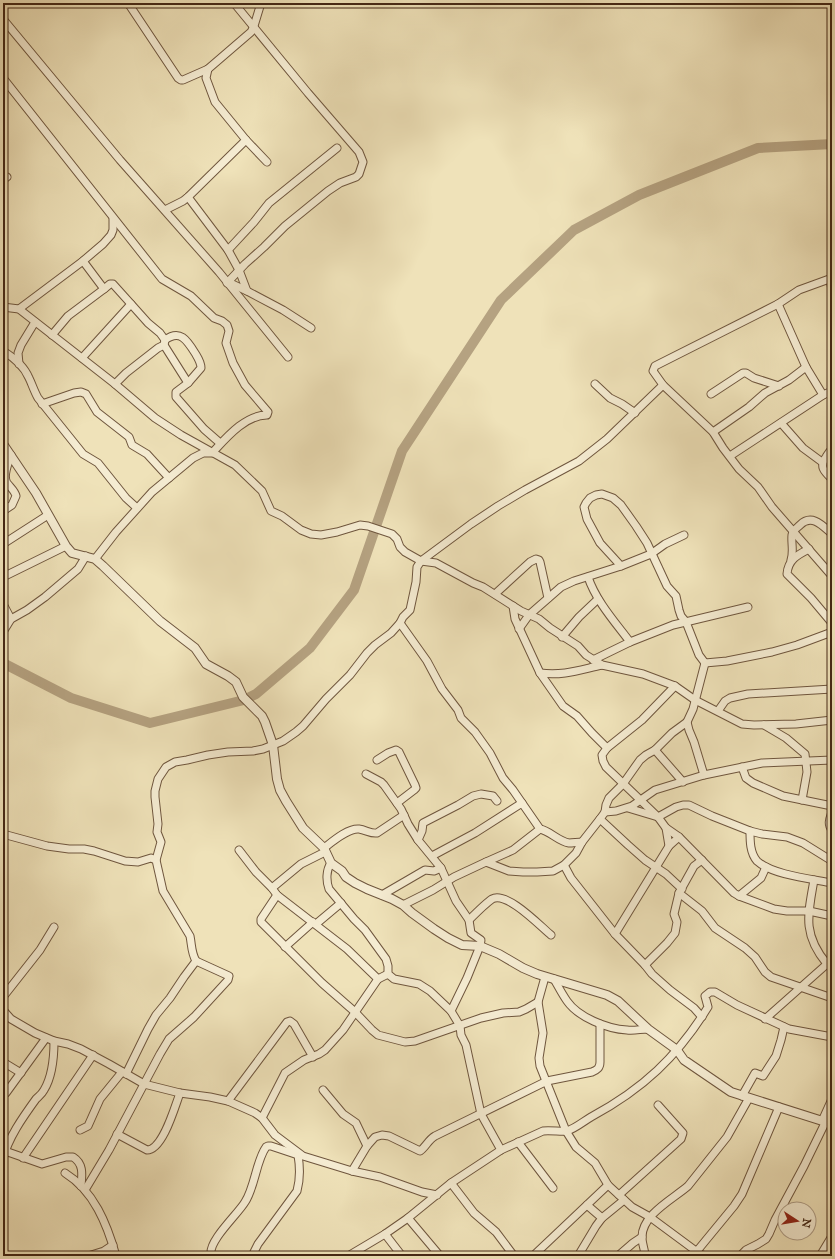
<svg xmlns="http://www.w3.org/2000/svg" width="835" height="1259" font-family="'IM FELL Great Primer',serif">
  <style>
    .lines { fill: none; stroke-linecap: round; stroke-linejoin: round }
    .river { stroke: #b5a281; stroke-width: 10 }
    .minor-casing { stroke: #6f563e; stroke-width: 9 }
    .tertiary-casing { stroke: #6f563e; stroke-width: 10 }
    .minor { stroke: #f5ecd2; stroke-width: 7 }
    .tertiary { stroke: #f5ecd2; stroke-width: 8 }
  </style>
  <rect width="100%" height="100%" fill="#efe2b9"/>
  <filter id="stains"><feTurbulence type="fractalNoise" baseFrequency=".005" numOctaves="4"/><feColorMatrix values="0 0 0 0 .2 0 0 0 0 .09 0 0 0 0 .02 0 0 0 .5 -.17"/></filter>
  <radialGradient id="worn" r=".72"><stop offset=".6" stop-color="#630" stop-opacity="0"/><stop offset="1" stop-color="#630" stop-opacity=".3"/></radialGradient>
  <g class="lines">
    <path class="river" d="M3,663L71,698L150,723L244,700L256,694L310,648L354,590L402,451L501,300L574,230L639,195L758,148L832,144"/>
    <g class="minor-casing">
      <g id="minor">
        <path d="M128,3L178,78L181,80H183L208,69"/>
        <path d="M261,3L254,26L251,32L208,69L206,78L215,102L246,140L267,162"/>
        <path d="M3,19L120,160L219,272L288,357"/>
        <path d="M3,78L162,279L191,296L214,318L222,321L227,325L229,331L226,343L233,363L245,385L268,412L267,415C245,415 226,438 212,453H203L193,458L152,492L116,532L95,559"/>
        <path d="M3,180L7,177"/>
        <path d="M188,197L228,250L239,270L247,291L283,310L311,328"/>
        <path d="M165,210L183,201L188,197L246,140"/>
        <path d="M228,250L254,222L269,203L337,148"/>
        <path d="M83,261L104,289L110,284H113L131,304"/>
        <path d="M832,278L799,290L778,304L655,366L653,371L663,385L713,432L723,448L739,469L758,487L772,507L832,576"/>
        <path d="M830,279L832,290"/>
        <path d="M228,282L247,291"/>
        <path d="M227,283L245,264L264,247L285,226L328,191L340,183L356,177L359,174L363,162L359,152L308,93L234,3"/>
        <path d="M778,304L806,367L823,395"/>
        <path d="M3,307L19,309L115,384L155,418L181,435L235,465L262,491L271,511L282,516L301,530L311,534L321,535L337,532L360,525L368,526L392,534L397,539L400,547L405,552L421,561L436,563L473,583L483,587L521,611L539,619L550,628L578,646L586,655L602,665L643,674L675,686L695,700L742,724L754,725L796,724L832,720"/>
        <path d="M19,309L83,261L103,244L111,235L113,230V219"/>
        <path d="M52,335L68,316L104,289"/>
        <path d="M164,345L188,383"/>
        <path d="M3,351C13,357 24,366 29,378C32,384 34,391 38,398L83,454L98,463L126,498L137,508"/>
        <path d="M82,358L131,304L148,323L160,333L165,340"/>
        <path d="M19,364L18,353L21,345L35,322"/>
        <path d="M115,384L126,373L158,348L164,345L165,340C180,329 187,340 195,353C198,358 201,362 201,368L188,383L176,392V397L204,429L220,443"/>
        <path d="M595,384L610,398L622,404L635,413"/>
        <path d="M711,394L743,373H746L754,378L779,386"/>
        <path d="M42,404L74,393L81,392L86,394L97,412L129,437L132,445L147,454L169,478"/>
        <path d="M781,423L803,448L822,462"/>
        <path d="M713,432L749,407L765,393L789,380L806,367"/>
        <path d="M832,449C829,452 828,454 826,457C819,467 824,471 832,479"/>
        <path d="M730,456L823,395L832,391"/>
        <path d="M3,511L12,505L16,496C15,491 11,488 7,483C2,475 9,462 11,455"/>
        <path d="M3,544L48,515"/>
        <path d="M809,549C797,555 788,560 787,574L811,598L832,623"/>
        <path d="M791,560C794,551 791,543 792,535C793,530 797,528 800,525C812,513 823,526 832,534"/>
        <path d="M621,566L600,543L587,519L584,507L586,503L590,498L596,495L602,494L613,498L621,505L636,526L647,543L667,586L676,596L679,610L681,616L686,622L699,655L705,663"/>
        <path d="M3,577L66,546"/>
        <path d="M588,577C596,601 615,622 630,642"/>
        <path d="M495,594L530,562L536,559L539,560L540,562L548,598"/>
        <path d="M3,604L11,619"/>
        <path d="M513,606L515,619L540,673L563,706L577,716L592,733L607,748L602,755L603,761L606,767L658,817L666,828L679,837L734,893L739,896L774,909L787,911H809L832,916"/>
        <path d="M400,623L427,661L442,689L458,710L461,718L475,732L490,753L503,778L513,790L540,829C550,831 558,841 569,843C573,843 578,842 582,842"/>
        <path d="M519,629L529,615L561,587L574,581L621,566L651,554L665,544L684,535"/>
        <path d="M3,632L11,619L27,610L45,597L78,569L86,556"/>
        <path d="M562,637L579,617L598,599"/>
        <path d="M593,660L630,642L673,625L748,607"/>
        <path d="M705,663L727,661L772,652L797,645L832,632"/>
        <path d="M540,673C563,676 579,670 602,665"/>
        <path d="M718,711L725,701L730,698L748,694L832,689"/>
        <path d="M687,722L693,709L705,663"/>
        <path d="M764,725L786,738L805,754L807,772L802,800"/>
        <path d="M607,748L642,720L675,686"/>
        <path d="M655,750L683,782"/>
        <path d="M377,760L388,753L396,750L399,752L415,785L416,788L414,790L397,803"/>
        <path d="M742,767L746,778L753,783L783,796L832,806"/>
        <path d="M366,774L381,782L384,785L401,809L408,824L418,840L441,868L456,901L469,920L471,933L481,940L480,946L467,978L451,1011"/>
        <path d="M628,808L658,817L676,807L683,805H689L712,816L750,831L762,834L787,837L803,843L832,861"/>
        <path d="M605,812L616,811L632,806L655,790L704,775L762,763L832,760"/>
        <path d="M832,812C830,818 827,824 832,830"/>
        <path d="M600,819L628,845L645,860L666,874L682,889"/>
        <path d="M666,828L669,846L679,837"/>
        <path d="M750,831C750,841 750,853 757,861C772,875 812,879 832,883"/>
        <path d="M3,834L47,846L69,849H84L94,851L125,861L138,862L151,858L156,860L163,891L190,936C192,946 191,952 196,961L184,977L170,998L156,1015L148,1029L126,1074"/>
        <path d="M418,840L422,831L423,823L458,805L473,796L481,794L493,796L497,801"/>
        <path d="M324,848C333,841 348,828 359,829C366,830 371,834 377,833L404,815"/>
        <path d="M239,850L256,872L272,888L277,895L347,949L378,979"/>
        <path d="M432,856L475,833L522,803"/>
        <path d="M156,860L161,842L157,832L158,824L155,797V791L158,779L166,767L175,762L187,760L208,755L228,752L253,751L263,749L283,741L296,732L303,726L326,699L350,675L367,653L375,645L391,633L400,623L403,617L410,610L416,582L417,567L421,561L471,524L498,506L525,490L579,461L607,439L663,385"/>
        <path d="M486,862L513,850L540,829"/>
        <path d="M331,863C326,870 326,881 329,889L354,919L365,930L386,959L388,966V974L394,979L419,984L430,991L451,1011L460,1026L461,1035L466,1045L481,1114L501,1150"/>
        <path d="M564,865L571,878L615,934L645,965L652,974L670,990L694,1008L702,1017"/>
        <path d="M814,880C808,914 802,934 827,964L832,965"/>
        <path d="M272,888L301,864L325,852"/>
        <path d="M679,893L702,911L715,928L745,948L755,957L765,972L771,977L832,998"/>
        <path d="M277,895L261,919V922L322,983L355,1012L372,1030L378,1035L405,1042L415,1041L481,1018L503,1013L519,1012L526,1009L538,1002"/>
        <path d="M382,895L425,870L434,871L441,868"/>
        <path d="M739,896L761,878L766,867"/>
        <path d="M403,905L433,890L454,877L486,862L509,871L523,872H537L553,871L564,865L576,853L582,842L600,819L605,812L606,805L609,798L623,784L640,760L646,755L655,750L672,733L687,722L689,730L694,742L704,775"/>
        <path d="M469,920C475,914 486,903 492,899C507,891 540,926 551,935"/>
        <path d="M316,924L341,903"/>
        <path d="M615,934L669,846"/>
        <path d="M285,947L313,922"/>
        <path d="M645,965L667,943L675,933L677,922L674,914L679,893L694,866L702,860"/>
        <path d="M545,977L538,1002L543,1033L539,1058L540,1066L566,1131L576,1147L595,1163L608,1185L632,1207L650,1217L700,1254L705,1256"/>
        <path d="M554,979C558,986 562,994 567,1001C578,1017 607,1029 627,1030C634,1031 641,1029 648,1029"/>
        <path d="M3,997L40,950L54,927"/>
        <path d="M3,1010L11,1019L35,1033L54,1041L68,1044L81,1049L109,1064L144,1084L180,1093L210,1097L228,1101L255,1113L262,1118L275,1135L303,1156L352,1171L380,1177L422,1192L437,1195"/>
        <path d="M765,1019L827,964"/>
        <path d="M3,1062L21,1073"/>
        <path d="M323,1090L343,1114L356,1123L367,1146"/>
        <path d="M3,1094L6,1093L46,1038"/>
        <path d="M742,1096L755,1073L763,1076L776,1056L781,1040L784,1027"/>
        <path d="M228,1101L287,1022L290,1021L294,1024L313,1057"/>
        <path d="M262,1118L285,1073L304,1060L319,1054L325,1050L343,1030L378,979L388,974"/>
        <path d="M822,1121L832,1099"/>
        <path d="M80,1130L88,1126L100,1099L122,1072"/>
        <path d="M117,1134L147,1150C163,1150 175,1106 180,1093"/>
        <path d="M518,1142L553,1188"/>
        <path d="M5,1151L42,1164L66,1157H73C84,1164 82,1175 81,1186"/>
        <path d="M23,1158L93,1055"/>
        <path d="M3,1159C8,1138 23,1117 36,1099C39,1096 42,1094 44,1090C52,1077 54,1057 54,1041"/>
        <path d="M352,1171L367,1146L375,1137L382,1135L389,1136L420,1151C426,1147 428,1140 435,1136L547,1081L592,1072C597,1070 600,1068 600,1062V1024"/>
        <path d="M65,1173C94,1191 107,1224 116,1256"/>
        <path d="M451,1183L474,1213L496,1232L514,1256"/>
        <path d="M85,1190L109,1150L160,1054L169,1039L194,1017L228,980L229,976L196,961"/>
        <path d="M619,1195L681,1139L683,1133L658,1105"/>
        <path d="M587,1205L602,1218"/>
        <path d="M408,1218L440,1256"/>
        <path d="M385,1234L402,1256"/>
        <path d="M697,1251L734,1206L742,1194L779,1107"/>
        <path d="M88,1256L104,1251L113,1245"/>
        <path d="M214,1256L211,1254C209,1240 238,1214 245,1202C255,1187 256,1161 266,1147L268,1146H271L298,1155"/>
        <path d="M252,1256L258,1244L297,1191C300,1180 300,1167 298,1155"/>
        <path d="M348,1256L385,1234L408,1218L451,1183L501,1150L543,1131C550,1130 563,1132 567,1131C576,1128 584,1121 591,1117C643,1089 677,1057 708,1007L705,996L710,992H715L737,1005L789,1029L832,1037"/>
        <path d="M533,1256L608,1185"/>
        <path d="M578,1256L596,1226L602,1218L624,1200"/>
        <path d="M618,1256L633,1243L642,1237"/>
        <path d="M645,1256C645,1250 642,1244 642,1238C641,1215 673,1199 688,1186L727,1137L749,1098"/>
        <path d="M740,1256L746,1250L758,1244L766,1239L769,1234L775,1220L804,1166L825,1123"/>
        <path d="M820,1256L832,1236"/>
      </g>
    </g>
    <g class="tertiary-casing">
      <path id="tertiary" d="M3,444L36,493L66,546L72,553L95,559L103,566L160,621L195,648L206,664L228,676L236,682L243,697L262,716L265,722L273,745L277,779L280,790L286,801L303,828L324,848L331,863L342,871L346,877L355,883L367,889L392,899L403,905L412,913L434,929L448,938L462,945L480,946L499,954L523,968L537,974L607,995L618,1001L648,1029L677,1050L684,1060L731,1092L832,1124"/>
    </g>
    <use href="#minor" class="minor"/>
    <use href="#tertiary" class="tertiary"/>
  </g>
  <rect width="835" height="1259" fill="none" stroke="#efe2b9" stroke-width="16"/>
  <rect x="4" y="4" width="827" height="1251" fill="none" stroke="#442715" stroke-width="2"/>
  <rect x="8" y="8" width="819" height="1243" fill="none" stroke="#442715"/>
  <g transform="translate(797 1221) rotate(102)"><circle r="19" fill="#f5ecd2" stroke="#ae9d86"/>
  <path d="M0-3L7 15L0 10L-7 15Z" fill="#8f2418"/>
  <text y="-6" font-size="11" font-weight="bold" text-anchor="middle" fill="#442715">N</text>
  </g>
  <rect width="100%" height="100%" filter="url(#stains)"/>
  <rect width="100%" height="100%" fill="url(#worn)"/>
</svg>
